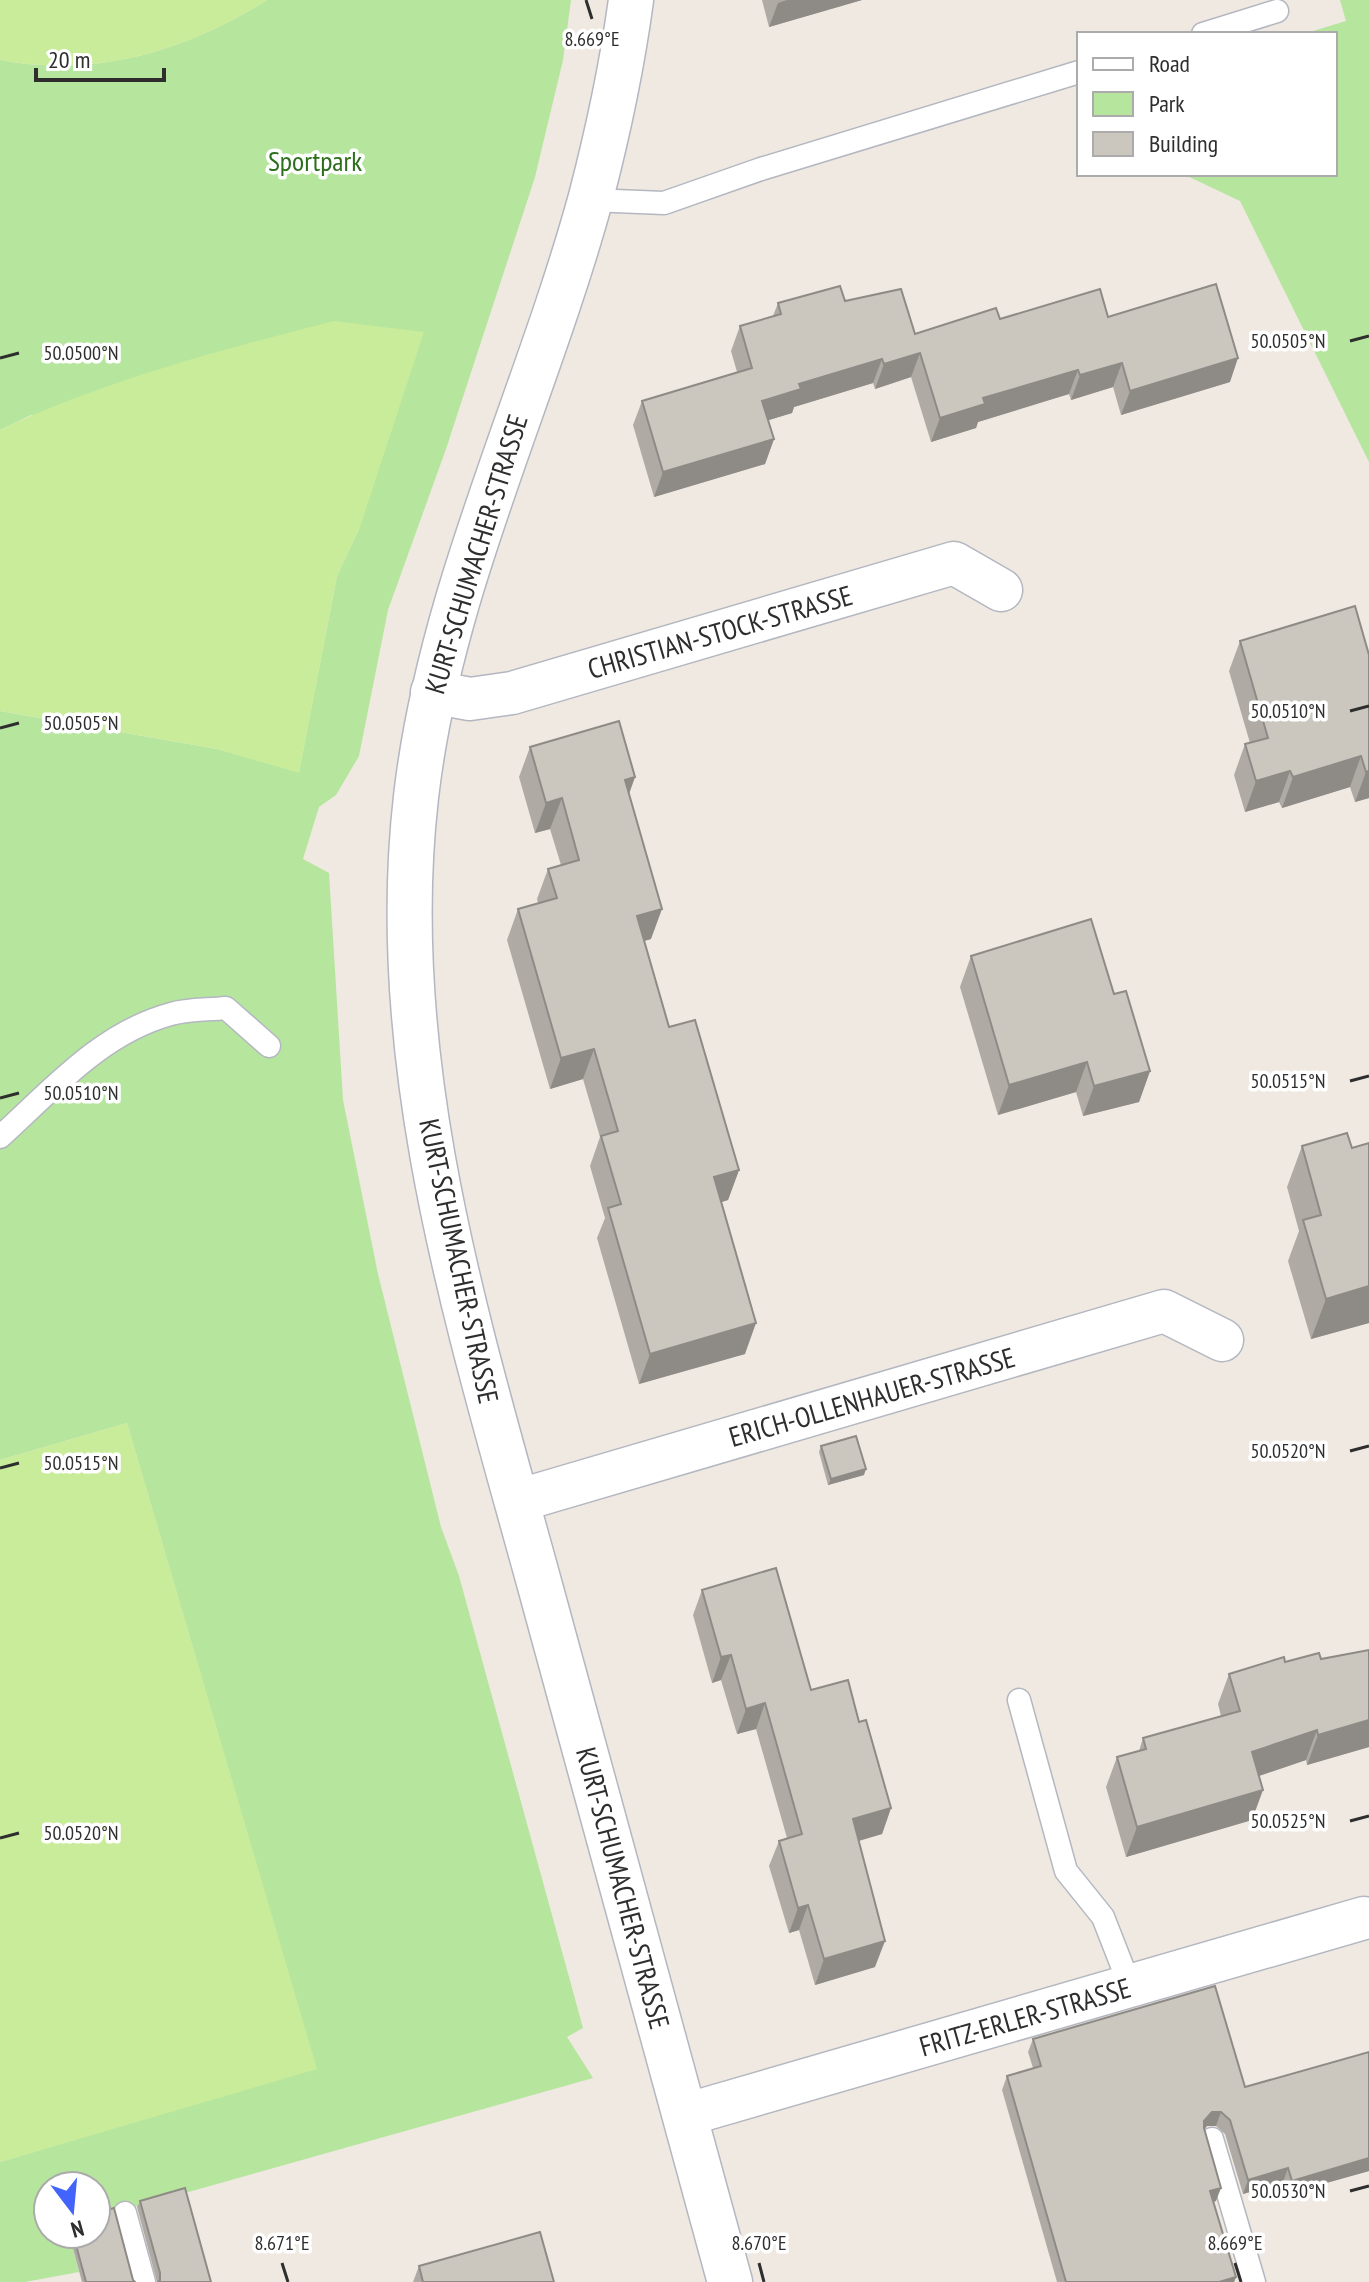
<svg xmlns="http://www.w3.org/2000/svg" width="1369" height="2282" font-family="'PT Sans Narrow',sans-serif">
  <style>
    .green { fill: #b6e59e }
    .pitch { fill: #c9ec9a }
    .lines { fill: none; stroke-linecap: round; stroke-linejoin: round }
    .service-casing { stroke: #b4b7c1; stroke-width: 25 }
    .minor-casing { stroke: #b4b7c1; stroke-width: 45 }
    .tertiary-casing { stroke: #b4b7c1; stroke-width: 47 }
    .service { stroke: #fff; stroke-width: 22 }
    .minor { stroke: #fff; stroke-width: 42 }
    .tertiary { stroke: #fff; stroke-width: 44 }
    .wall { fill: #afaba4 }
    .shaded-wall { fill: #8e8b86 }
    .building { fill: #cbc7bf; stroke: #8e8b86; stroke-width: 2 }
    .ticks { fill: none; stroke: #2e2e2e; stroke-width: 3 }
    .labels { text-anchor: middle; stroke-width: 7; stroke-linejoin: round; paint-order: stroke }
    .park-label { font-size: 28px; fill: #2c6e1b; stroke: #fff }
    .street-label { font-size: 28px; fill: #2e2e2e; stroke: #fff }
    .ticks-label { font-size: 20px; text-anchor: middle; fill: #2e2e2e; stroke: #fff; stroke-width: 7; stroke-linejoin: round; paint-order: stroke }
  </style>
  <rect width="100%" height="100%" fill="#efe9e1"/>
  <g class="green">
    <path d="M267,0H571L563,60L535,177L446,449L388,610L359,756L336,795L319,807L303,859L329,873L343,1100L378,1274L441,1527L459,1576L583,2028L567,2037L593,2078L96,2218V2186H48V2234H69L79,2272L25,2282H0V2162L316,2068L127,1423L0,1460V711L217,749L299,772L337,576L360,527L31,415L0,430V60C97,78 185,51 267,0Z"/>
    <path d="M1340,0H1369V462L1240,201L1183,174H1335V34H1303L1346,21Z"/>
  </g>
  <g class="pitch">
    <path d="M0,0H267C185,51 97,78 0,60Z"/>
    <path d="M334,321L424,332L360,527L337,576L299,773L217,749L0,711V430C106,380 221,350 334,321Z"/>
    <path d="M127,1423L317,2069L0,2162V1460Z"/>
  </g>
  <g class="lines">
    <g class="service-casing">
      <g id="service">
        <path d="M1203,34L1277,11"/>
        <path d="M590,200L664,203L761,169L1079,72"/>
        <path d="M0,1137C52,1090 101,1033 171,1014C188,1009 208,1010 226,1008L269,1046"/>
        <path d="M1019,1700L1066,1871L1103,1917L1130,1986"/>
        <path d="M1212,2139L1254,2282"/>
        <path d="M125,2213L144,2282"/>
      </g>
    </g>
    <g class="minor-casing">
      <g id="minor">
        <path d="M432,692L470,699L512,693L954,563L1001,590"/>
        <path d="M517,1501L1164,1311L1222,1340"/>
        <path d="M685,2115L1364,1918"/>
      </g>
    </g>
    <g class="tertiary-casing">
      <path id="tertiary" d="M631,0C622,66 608,132 591,197C536,398 440,588 416,797C385,1066 470,1330 540,1586C604,1818 668,2050 730,2282"/>
    </g>
    <use href="#service" class="service"/>
    <use href="#minor" class="minor"/>
    <use href="#tertiary" class="tertiary"/>
  </g>
  <g class="wall">
    <path d="M762,0H862L769,27Z"/>
    <path d="M845,301L915,334L1000,319L1108,317L1230,382L1121,415L1113,387L1071,400L1069,394L978,422L976,428L931,442L911,377L875,389L873,383L794,407L792,413L768,420L774,439L765,464L654,497L633,425L642,401L737,372L731,351L740,326L773,316L778,303Z"/>
    <path d="M1240,641L1369,655V798L1355,802L1350,787L1282,808L1279,802L1245,812L1234,775L1245,744L1250,743L1229,671Z"/>
    <path d="M530,747L635,777L629,793L651,939L644,941L669,1027L739,1170L728,1200L721,1202L745,1354L639,1384L597,1238L605,1218L590,1166L600,1137L583,1079L550,1089L507,940L518,909L538,903L537,899L548,869L561,865L550,829L535,833L519,777Z"/>
    <path d="M971,956L1114,994L1150,1071L1139,1102L1083,1116L1076,1092L998,1115L960,987Z"/>
    <path d="M1302,1146L1369,1323L1311,1339L1288,1261L1299,1231L1287,1187Z"/>
    <path d="M821,1446L864,1475L828,1485L819,1452Z"/>
    <path d="M702,1590L811,1690L859,1722L891,1808L882,1834L859,1841L875,1967L815,1985L799,1930L789,1933L769,1866L779,1841L787,1838L756,1729L737,1734L721,1680L712,1683L693,1615Z"/>
    <path d="M1369,1650V1747L1307,1765L1306,1760L1259,1776L1252,1820L1126,1857L1106,1787L1117,1757L1139,1751L1143,1738L1221,1716L1218,1704L1229,1674L1285,1662L1321,1659Z"/>
    <path d="M1033,2039L1245,2087L1369,2052V2171L1287,2194L1283,2182L1243,2194L1225,2134L1216,2126H1207L1204,2130L1216,2201L1214,2202L1236,2277L1234,2282H1057L1002,2090L1007,2076L1033,2068L1028,2052Z"/>
    <path d="M140,2201L211,2282H157L137,2207Z"/>
    <path d="M69,2234H96L135,2282H82Z"/>
    <path d="M419,2266L554,2282H413Z"/>
  </g>
  <g class="shaded-wall">
    <path d="M787,0H862L769,27L778,3Z"/>
    <path d="M920,353L911,377L875,389L884,364Z"/>
    <path d="M1238,358L1230,382L1121,415L1130,391Z"/>
    <path d="M882,359L873,383L794,407L792,413L753,425L762,401L799,384Z"/>
    <path d="M1122,363L1113,387L1071,400L1080,375Z"/>
    <path d="M1078,370L1069,394L978,422L976,428L931,442L940,418L983,398Z"/>
    <path d="M774,439L765,464L654,497L663,472Z"/>
    <path d="M1361,756L1350,787L1282,808L1293,777Z"/>
    <path d="M1290,771L1279,802L1245,812L1256,781Z"/>
    <path d="M1369,771V798L1355,802L1366,772Z"/>
    <path d="M635,777L624,808L625,780Z"/>
    <path d="M562,798L550,829L535,833L546,803Z"/>
    <path d="M662,909L651,939L626,946L637,916Z"/>
    <path d="M594,1049L583,1079L550,1089L561,1058Z"/>
    <path d="M1087,1062L1076,1092L998,1115L1009,1085Z"/>
    <path d="M1150,1071L1139,1102L1083,1116L1094,1086Z"/>
    <path d="M739,1170L728,1200L702,1208L714,1177Z"/>
    <path d="M1369,1286V1323L1311,1339L1326,1299Z"/>
    <path d="M756,1323L745,1354L639,1384L650,1354Z"/>
    <path d="M866,1469L864,1475L828,1485L831,1479Z"/>
    <path d="M731,1655L721,1680L712,1683L721,1657Z"/>
    <path d="M765,1703L756,1729L737,1734L746,1709Z"/>
    <path d="M1369,1720V1747L1307,1765L1318,1735Z"/>
    <path d="M1317,1730L1306,1760L1241,1782L1252,1752Z"/>
    <path d="M1263,1790L1252,1820L1126,1857L1137,1827Z"/>
    <path d="M891,1808L882,1834L844,1845L853,1819Z"/>
    <path d="M808,1905L799,1930L789,1933L798,1908Z"/>
    <path d="M885,1941L875,1967L815,1985L824,1959Z"/>
    <path d="M1212,2112H1221L1216,2126H1207L1199,2135L1204,2121Z"/>
    <path d="M1369,2158V2171L1287,2194L1292,2181Z"/>
    <path d="M1288,2168L1283,2182L1243,2194L1248,2180Z"/>
    <path d="M1221,2188L1216,2201L1205,2204L1210,2191Z"/>
    <path d="M1236,2277L1234,2282H1219Z"/>
  </g>
  <g class="building">
    <path d="M1216,284L1238,358L1130,391L1122,363L1080,375L1078,370L983,398L985,404L940,418L920,353L884,364L882,359L799,384L801,389L762,401L774,439L663,472L642,401L752,368L740,326L781,314L778,303L840,286L845,301L901,289L915,334L996,308L1000,319L1100,289L1108,317Z"/>
    <path d="M1355,606L1369,655V771L1366,772L1361,756L1293,777L1290,771L1256,781L1245,744L1268,738L1240,641Z"/>
    <path d="M619,721L635,777L625,780L662,909L637,916L669,1027L695,1020L739,1170L714,1177L756,1323L650,1354L608,1208L621,1204L601,1136L618,1131L594,1049L561,1058L518,909L557,898L548,869L579,860L562,798L546,803L530,747Z"/>
    <path d="M1091,919L1114,994L1126,991L1150,1071L1094,1086L1087,1062L1009,1085L971,956Z"/>
    <path d="M1347,1133L1352,1148L1369,1143V1286L1326,1299L1303,1220L1321,1215L1302,1146Z"/>
    <path d="M856,1436L866,1469L831,1479L821,1446Z"/>
    <path d="M776,1568L811,1690L848,1680L859,1722L866,1720L891,1808L853,1819L885,1941L824,1959L808,1905L798,1908L779,1841L802,1834L765,1703L746,1709L731,1655L721,1657L702,1590Z"/>
    <path d="M1369,1650V1720L1318,1735L1317,1730L1252,1752L1263,1790L1137,1827L1117,1757L1146,1749L1143,1738L1240,1711L1229,1674L1284,1657L1285,1662L1319,1653L1321,1659Z"/>
    <path d="M1215,1986L1245,2087L1369,2052V2158L1292,2181L1288,2168L1248,2180L1230,2120L1221,2112H1212L1204,2121V2128L1221,2188L1210,2191L1236,2277L1219,2282H1066L1007,2076L1041,2066L1033,2039Z"/>
    <path d="M185,2188L211,2282H158L160,2280V2273L140,2201Z"/>
    <path d="M114,2208L133,2280L135,2282H86L73,2234H96V2213Z"/>
    <path d="M540,2232L554,2282H423L419,2266Z"/>
  </g>
  <path class="ticks" d="M586,0L592,19M1350,341L1369,336M0,358L19,353M1350,711L1369,706M0,728L19,723M1350,1081L1369,1076M0,1098L19,1093M1350,1451L1369,1446M0,1468L19,1463M1350,1821L1369,1816M0,1838L19,1833M1350,2191L1369,2186M282,2263L288,2282M759,2263L764,2282M1235,2263L1241,2282"/>
  <g class="labels">
    <g class="park-label">
      <text x="315" y="171">Sportpark</text>
    </g>
    <g class="street-label">
      <text transform="translate(476 554) rotate(-73)" y="10">KURT-SCHUMACHER-STRASSE</text>
      <text transform="translate(720 632) rotate(-16)" y="10">CHRISTIAN-STOCK-STRASSE</text>
      <text transform="translate(459 1261) rotate(78)" y="10">KURT-SCHUMACHER-STRASSE</text>
      <text transform="translate(872 1397) rotate(-16)" y="10">ERICH-OLLENHAUER-STRASSE</text>
      <text transform="translate(623 1888) rotate(75)" y="10">KURT-SCHUMACHER-STRASSE</text>
      <text transform="translate(1025 2017) rotate(-16)" y="10">FRITZ-ERLER-STRASSE</text>
    </g>
  </g>
  <g class="ticks-label">
    <text x="592" y="46">8.669°E</text>
    <text x="1288" y="348">50.0505°N</text>
    <text x="81" y="360">50.0500°N</text>
    <text x="1288" y="718">50.0510°N</text>
    <text x="81" y="730">50.0505°N</text>
    <text x="1288" y="1088">50.0515°N</text>
    <text x="81" y="1100">50.0510°N</text>
    <text x="1288" y="1458">50.0520°N</text>
    <text x="81" y="1470">50.0515°N</text>
    <text x="1288" y="1828">50.0525°N</text>
    <text x="81" y="1840">50.0520°N</text>
    <text x="1288" y="2198">50.0530°N</text>
    <text x="282" y="2250">8.671°E</text>
    <text x="759" y="2250">8.670°E</text>
    <text x="1235" y="2250">8.669°E</text>
  </g>
  <rect x="1077" y="32" width="260" height="144" fill="#ffffff" stroke="#ababab" stroke-width="2"/>
  <rect x="1093" y="58" width="40" height="12" fill="#ffffff" stroke="#ababab" stroke-width="2"/>
  <text x="1149" y="72" font-size="24" fill="#2e2e2e">Road</text>
  <rect x="1093" y="92" width="40" height="24" fill="#b6e59e" stroke="#ababab" stroke-width="2"/>
  <text x="1149" y="112" font-size="24" fill="#2e2e2e">Park</text>
  <rect x="1093" y="132" width="40" height="24" fill="#cbc7bf" stroke="#ababab" stroke-width="2"/>
  <text x="1149" y="152" font-size="24" fill="#2e2e2e">Building</text>
  <g transform="translate(72 2210) rotate(164)"><circle r="38" fill="#ffffff" stroke="#ababab" stroke-width="2"/>
  <path d="M0-6L14 30L0 20L-14 30Z" fill="#4264fb"/>
  <text y="-12" font-size="22" font-weight="bold" text-anchor="middle" fill="#2e2e2e">N</text>
  </g>
  <path d="M36 68v12h128v-12" fill="none" stroke="#2e2e2e" stroke-width="4"/>
  <text x="48" y="68" font-size="24" fill="#2e2e2e" stroke="#ffffff" stroke-width="6" paint-order="stroke">20 m</text>
</svg>
